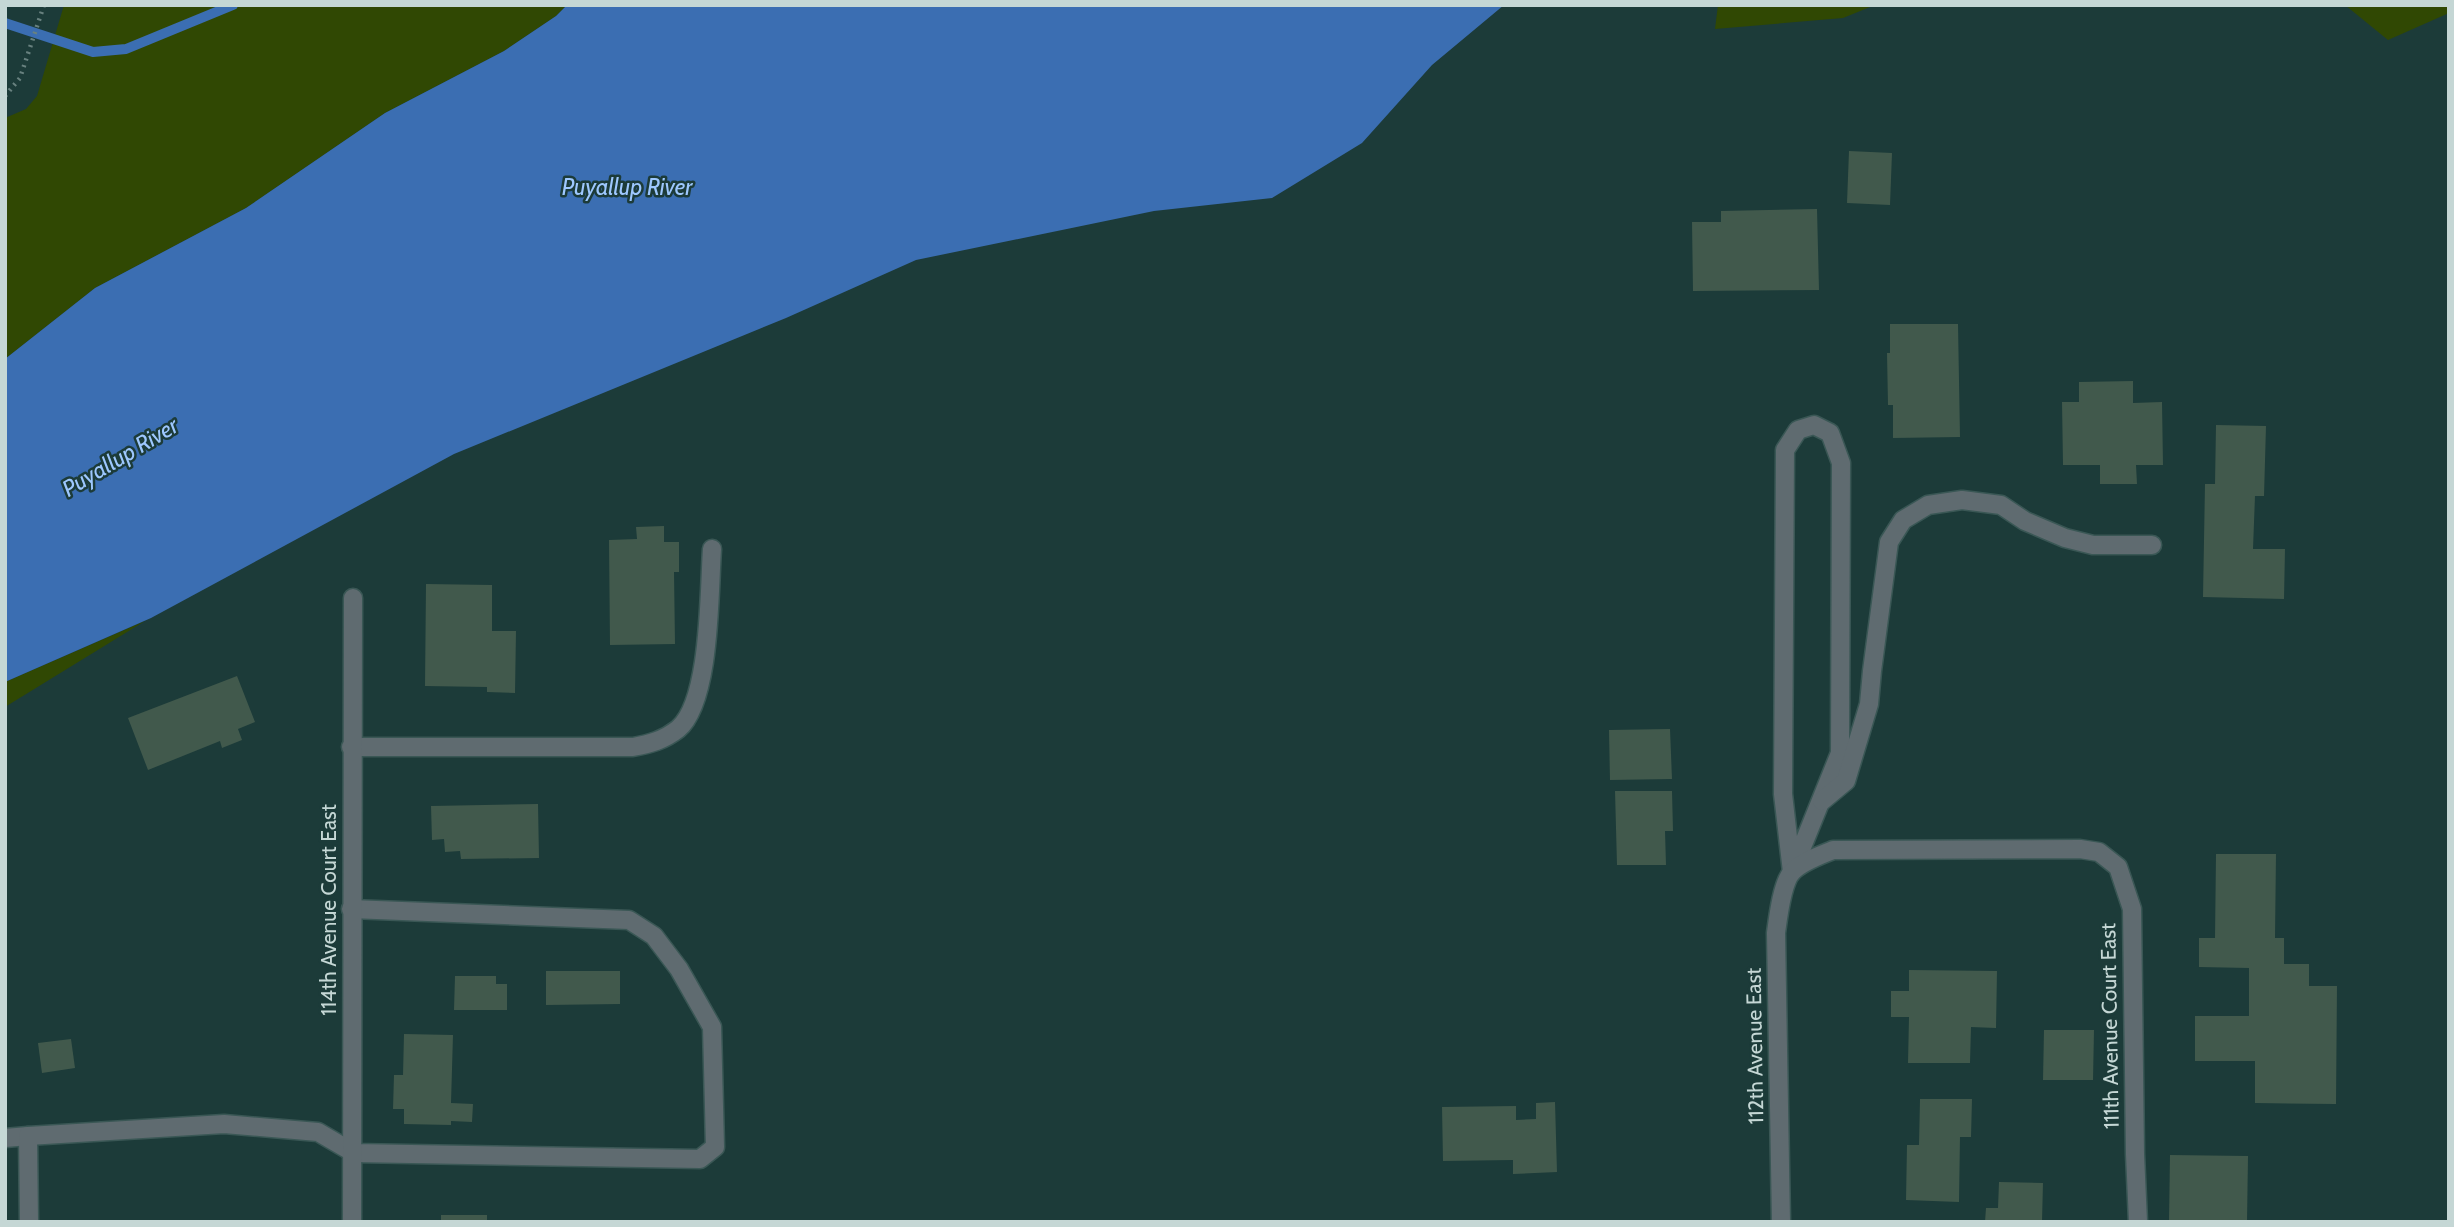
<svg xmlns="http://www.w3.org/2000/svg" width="2454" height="1227" font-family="Cabin,sans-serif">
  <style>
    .green { fill: #304803 }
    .water { fill: #3b6eb2 }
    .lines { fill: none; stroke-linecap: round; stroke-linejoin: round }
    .stream { stroke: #3b6eb2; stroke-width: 10 }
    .building { fill: #41594c }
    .minor-casing { stroke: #3a5755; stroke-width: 21 }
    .path { stroke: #68817f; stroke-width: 4.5; stroke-dasharray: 2 5; stroke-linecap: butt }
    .minor { stroke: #5f6b70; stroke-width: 18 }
    .labels { text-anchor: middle; stroke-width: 5; stroke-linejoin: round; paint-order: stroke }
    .street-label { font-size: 21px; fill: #c5d7d5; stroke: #1c3b39 }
    .water-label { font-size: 23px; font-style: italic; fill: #9ec8ff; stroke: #1c3b39 }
  </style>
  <rect width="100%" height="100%" fill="#1c3b39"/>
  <g class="green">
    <path d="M64,5H567L556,16L504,51L385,113L246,208L95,288L5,359V118L26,109L37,96Z"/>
    <path d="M1718,5H1875L1843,18L1715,29Z"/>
    <path d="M2345,5H2449V13L2388,40Z"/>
    <path d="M145,621L5,707V682Z"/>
  </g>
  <path class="water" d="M567,5H1504L1432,65L1362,143L1272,198L1154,211L916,260L786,318L454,454L151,618L5,682V359L95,288L246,208L385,113L504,51L556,16Z"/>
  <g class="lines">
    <path class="stream" d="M5,23L93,52L126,49L233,5"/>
  </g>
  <g class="building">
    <path d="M1849,151L1892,153L1890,205L1847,203Z"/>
    <path d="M1817,209L1819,290L1693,291L1692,222H1721V211Z"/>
    <path d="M1890,324H1958L1960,437L1893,438V405H1888L1887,353H1890Z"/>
    <path d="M2133,381V403L2162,402L2163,465H2136L2137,484H2100V465H2063L2062,402H2079V382Z"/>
    <path d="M2216,425L2266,426L2264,496H2255L2253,549H2285L2284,599L2203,597L2205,484H2215Z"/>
    <path d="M664,526V542H679V572H674L675,644L610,645L609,540L637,539L636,527Z"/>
    <path d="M426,584L492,585V631H516L515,693L487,692V687L425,686Z"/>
    <path d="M237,676L255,722L238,729L242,740L222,748L220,741L148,770L128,718Z"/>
    <path d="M1670,729L1672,779L1610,780L1609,730Z"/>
    <path d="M1615,791H1672L1673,831H1665L1666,865H1617Z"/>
    <path d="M538,804L539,858L461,859L460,851L445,852L444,839L432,840L431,806Z"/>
    <path d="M2216,854H2276L2275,938H2284V964H2309V986H2337L2336,1104L2255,1103V1061H2195V1016H2249V968L2199,967V938H2215Z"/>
    <path d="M1909,970L1997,971L1996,1028L1971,1027L1970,1063H1908L1909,1017H1891V991H1909Z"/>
    <path d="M546,971H620V1004L546,1005Z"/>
    <path d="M455,976H496V984H507V1010H454Z"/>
    <path d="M2044,1030H2094L2093,1080H2043Z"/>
    <path d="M404,1034L453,1035L451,1103L473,1104L472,1122L451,1121V1125L404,1124V1109H393L394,1075H403Z"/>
    <path d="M71,1039L75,1068L42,1073L38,1043Z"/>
    <path d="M1920,1099H1972L1971,1137H1960L1959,1202L1906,1200L1907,1145H1919Z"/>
    <path d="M1555,1102L1557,1172L1513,1174V1160L1443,1161L1442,1107L1516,1106V1120L1536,1119V1103Z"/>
    <path d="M2170,1155L2248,1156L2247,1222H2169Z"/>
    <path d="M1999,1182L2043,1183L2042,1222H1985L1986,1208H1998Z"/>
    <rect x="441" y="1215" width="46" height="7"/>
  </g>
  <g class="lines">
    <g class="minor-casing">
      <g id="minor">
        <path d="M1814,425L1830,433L1841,463L1840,753L1792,872L1783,794L1785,450L1798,430Z"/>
        <path d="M351,747H633C650,744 664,740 678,729C711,701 709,591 712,549"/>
        <path d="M1822,801L1846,781L1869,704L1872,671L1889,542L1903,520L1928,505L1962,500L2001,505L2025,521L2065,538L2093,545H2152"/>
        <path d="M5,1138L28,1136"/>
        <path d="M29,1222L28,1136L224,1124L318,1132L354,1153L700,1159L715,1147L712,1027L679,969L654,936L629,920L351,909"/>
        <path d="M352,1222L353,598"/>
        <path d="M1781,1222L1776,933C1778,918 1782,883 1792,872C1801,862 1821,855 1833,850L2080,849L2099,852L2118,867L2132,909L2135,1154L2138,1222"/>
      </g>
    </g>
    <path class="path" d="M5,96L20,78L44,5"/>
    <use href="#minor" class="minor"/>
  </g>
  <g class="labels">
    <g class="street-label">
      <text transform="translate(329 910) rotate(-90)" y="7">114th Avenue Court East</text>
      <text transform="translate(2110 1026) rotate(-91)" y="7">111th Avenue Court East</text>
      <text transform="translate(1755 1046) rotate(-91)" y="7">112th Avenue East</text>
    </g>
    <g class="water-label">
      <text x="627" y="195">Puyallup River</text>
      <text transform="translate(120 457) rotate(-31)" y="8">Puyallup River</text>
    </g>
  </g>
  <rect width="2454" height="1227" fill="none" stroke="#c5d7d5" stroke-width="14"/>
</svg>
